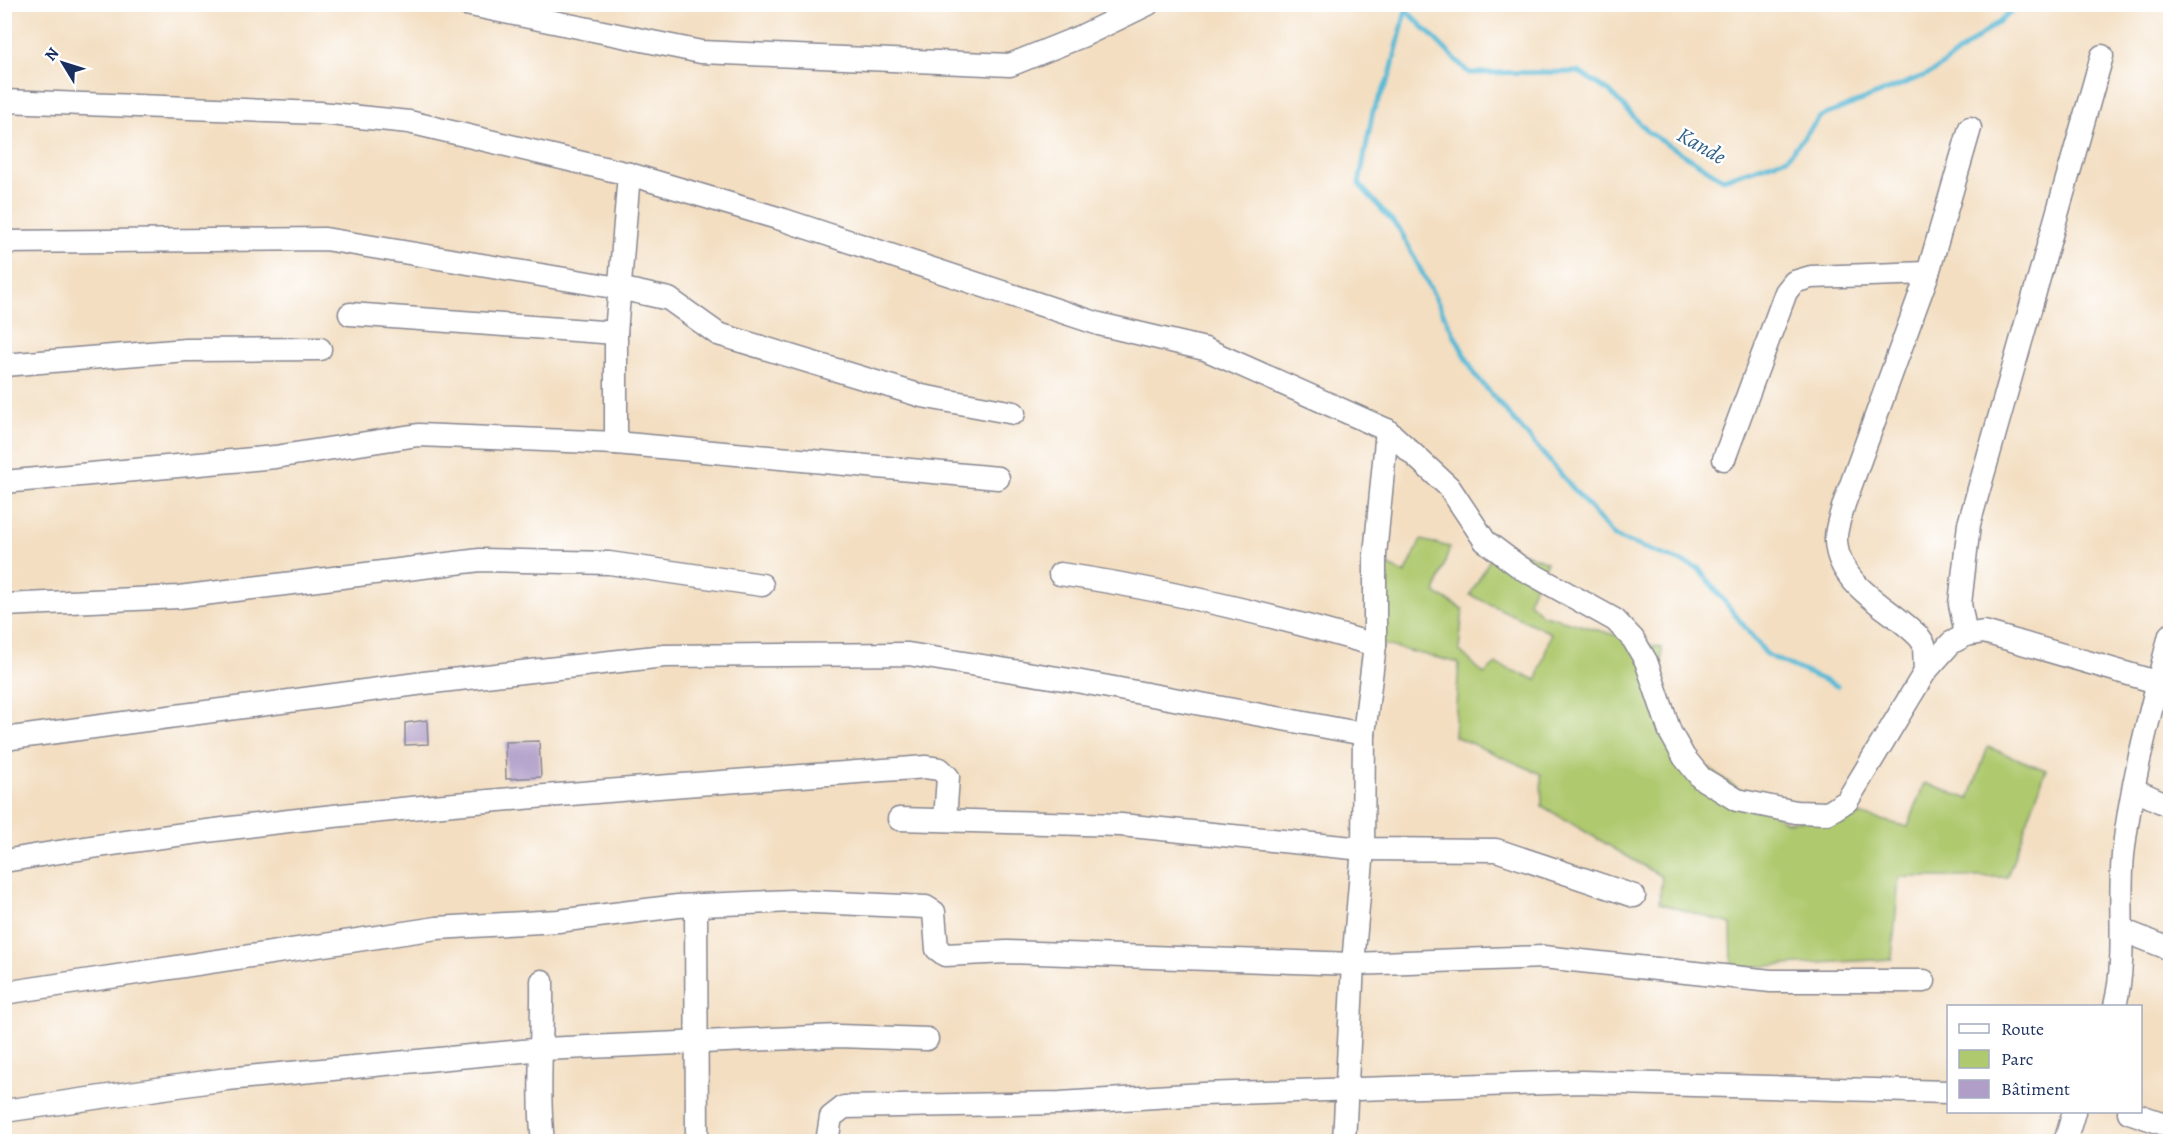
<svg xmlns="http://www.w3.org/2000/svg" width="2175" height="1146" font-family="Alegreya,serif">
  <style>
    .green { fill: #afc96e; stroke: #657c66; stroke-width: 1.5 }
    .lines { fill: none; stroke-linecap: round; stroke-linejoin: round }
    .stream { stroke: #56b9d5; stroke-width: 5 }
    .building { fill: #b09dc8 }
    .minor-casing { stroke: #878690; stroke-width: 25 }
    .minor { stroke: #fff; stroke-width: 22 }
    .labels { text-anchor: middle; stroke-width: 5; stroke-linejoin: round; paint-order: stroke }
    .water-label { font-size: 22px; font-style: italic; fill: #305f88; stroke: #fff }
  </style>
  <rect width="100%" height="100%" fill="#fff"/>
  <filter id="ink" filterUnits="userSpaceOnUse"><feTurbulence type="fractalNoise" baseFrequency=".0167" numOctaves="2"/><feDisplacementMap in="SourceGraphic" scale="12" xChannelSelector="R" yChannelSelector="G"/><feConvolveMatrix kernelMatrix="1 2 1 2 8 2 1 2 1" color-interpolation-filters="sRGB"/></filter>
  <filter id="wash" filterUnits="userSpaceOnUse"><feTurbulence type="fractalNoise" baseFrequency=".008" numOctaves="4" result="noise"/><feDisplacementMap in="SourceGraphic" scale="24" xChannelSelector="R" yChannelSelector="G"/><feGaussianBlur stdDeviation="1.35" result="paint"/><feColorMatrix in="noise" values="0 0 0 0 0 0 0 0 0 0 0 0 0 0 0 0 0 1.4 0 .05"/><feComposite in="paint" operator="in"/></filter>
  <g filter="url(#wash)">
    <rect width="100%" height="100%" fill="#f3dec1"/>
    <path class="green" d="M1421,540L1450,547L1435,593L1463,609L1459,650L1484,674L1496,664L1537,680L1551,633L1470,595L1499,543L1547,562L1528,601L1541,614L1662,648L1663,737L1786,822L1862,815L1908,827L1924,783L1969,799L1988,747L2046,770L2007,877H1899L1892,959L1732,968L1731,924L1659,903L1662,877L1542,806L1541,774L1454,736L1459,663L1380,644L1379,561L1405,574Z"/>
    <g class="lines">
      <g class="stream">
        <path d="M1407,4L1406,10L1469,73L1579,72L1610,92L1648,132L1723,179L1787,158L1820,117L1933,72L2022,4"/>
        <path d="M1406,10L1390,76L1373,111L1359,184L1400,230L1475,375L1615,537L1698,568L1767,655L1837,686"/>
      </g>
    </g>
    <g id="blocks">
      <g class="building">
        <path d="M427,720L428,744L405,745V723Z"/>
        <path d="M539,741L541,777L506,779L505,742Z"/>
      </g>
    </g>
  </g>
  <g filter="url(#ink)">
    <use href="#blocks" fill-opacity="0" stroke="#878690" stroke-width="1.5"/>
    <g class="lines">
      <g class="minor-casing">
        <g id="minor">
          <path d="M466,4L701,52L1010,65L1082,36L1148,4"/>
          <path d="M4,101L320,113L409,122L629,174L784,220L1099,324L1205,349L1387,430L1449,487L1485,541L1521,568L1615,620L1633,639L1646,661L1670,732L1684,757L1701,778L1737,800L1796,812L1828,813L1847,801L1925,672L1951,643L1966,635L1984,632L2170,686"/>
          <path d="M4,242L325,239L619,288L669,299L718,334L922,396L1014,413"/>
          <path d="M350,314L616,333"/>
          <path d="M4,365L186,350L320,349"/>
          <path d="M616,443V333L629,174"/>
          <path d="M1724,459L1786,292L1794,282L1811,277L1928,273"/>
          <path d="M4,482L275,457L418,435L616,443L998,478"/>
          <path d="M1060,574C1170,590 1269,614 1375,645"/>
          <path d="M4,605L179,597L480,560L609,563L762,585"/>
          <path d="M1966,635L1960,604L1969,524L2102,56"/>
          <path d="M1925,672L1924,644L1920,638C1892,608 1838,587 1836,541C1835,529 1841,515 1844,504L1928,273L1970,128"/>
          <path d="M4,739L424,683L664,656L908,654L1076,681L1364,734"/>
          <path d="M2135,790L2170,806"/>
          <path d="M899,819L1121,825L1363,849L1496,850L1634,896"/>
          <path d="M4,861C309,809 617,790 925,767L940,769L948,777L945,820"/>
          <path d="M696,905L697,1142"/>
          <path d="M2122,930L2170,949"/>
          <path d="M542,981C543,1034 537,1088 543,1142"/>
          <path d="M4,993L437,928L558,921L678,906L792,901L926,907L934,912L937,949L945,955L1007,952L1353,964L1543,957L1771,981H1924"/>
          <path d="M2115,1006C2127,957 2118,906 2123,855C2131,781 2152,706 2170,635"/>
          <path d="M4,1111L227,1079L543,1049L838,1036L927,1039"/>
          <path d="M2129,1112L2170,1126"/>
          <path d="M827,1142L831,1117L844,1107L1060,1103L1203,1094L1581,1082L1948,1092"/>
          <path d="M1344,1142L1353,964L1363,849L1364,734L1375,645V555L1387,430"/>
          <path d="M2065,1142L2074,1112"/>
        </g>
      </g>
      <use href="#minor" class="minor"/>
    </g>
  </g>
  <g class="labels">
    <g class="water-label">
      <text transform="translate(1702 145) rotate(30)" y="8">Kande</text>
    </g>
  </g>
  <rect width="2175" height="1146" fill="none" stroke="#fff" stroke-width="24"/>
  <rect x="1947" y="1005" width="195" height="108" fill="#ffffff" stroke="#a4acbf" stroke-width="1.5"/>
  <rect x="1959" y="1024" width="30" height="9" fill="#ffffff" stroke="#a4acbf" stroke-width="1.5"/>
  <text x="2001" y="1035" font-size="18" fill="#1b2f5e">Route</text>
  <rect x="1959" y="1050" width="30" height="18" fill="#afc96e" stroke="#a4acbf" stroke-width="1.5"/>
  <text x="2001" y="1065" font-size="18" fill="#1b2f5e">Parc</text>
  <rect x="1959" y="1080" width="30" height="18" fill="#b09dc8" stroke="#a4acbf" stroke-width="1.5"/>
  <text x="2001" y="1095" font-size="18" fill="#1b2f5e">Bâtiment</text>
  <g transform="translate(63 63) rotate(308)" stroke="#ffffff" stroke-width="4.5" paint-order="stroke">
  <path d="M0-4.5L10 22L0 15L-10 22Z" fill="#1b2f5e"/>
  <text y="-9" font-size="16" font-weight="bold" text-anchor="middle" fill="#1b2f5e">N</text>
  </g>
</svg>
